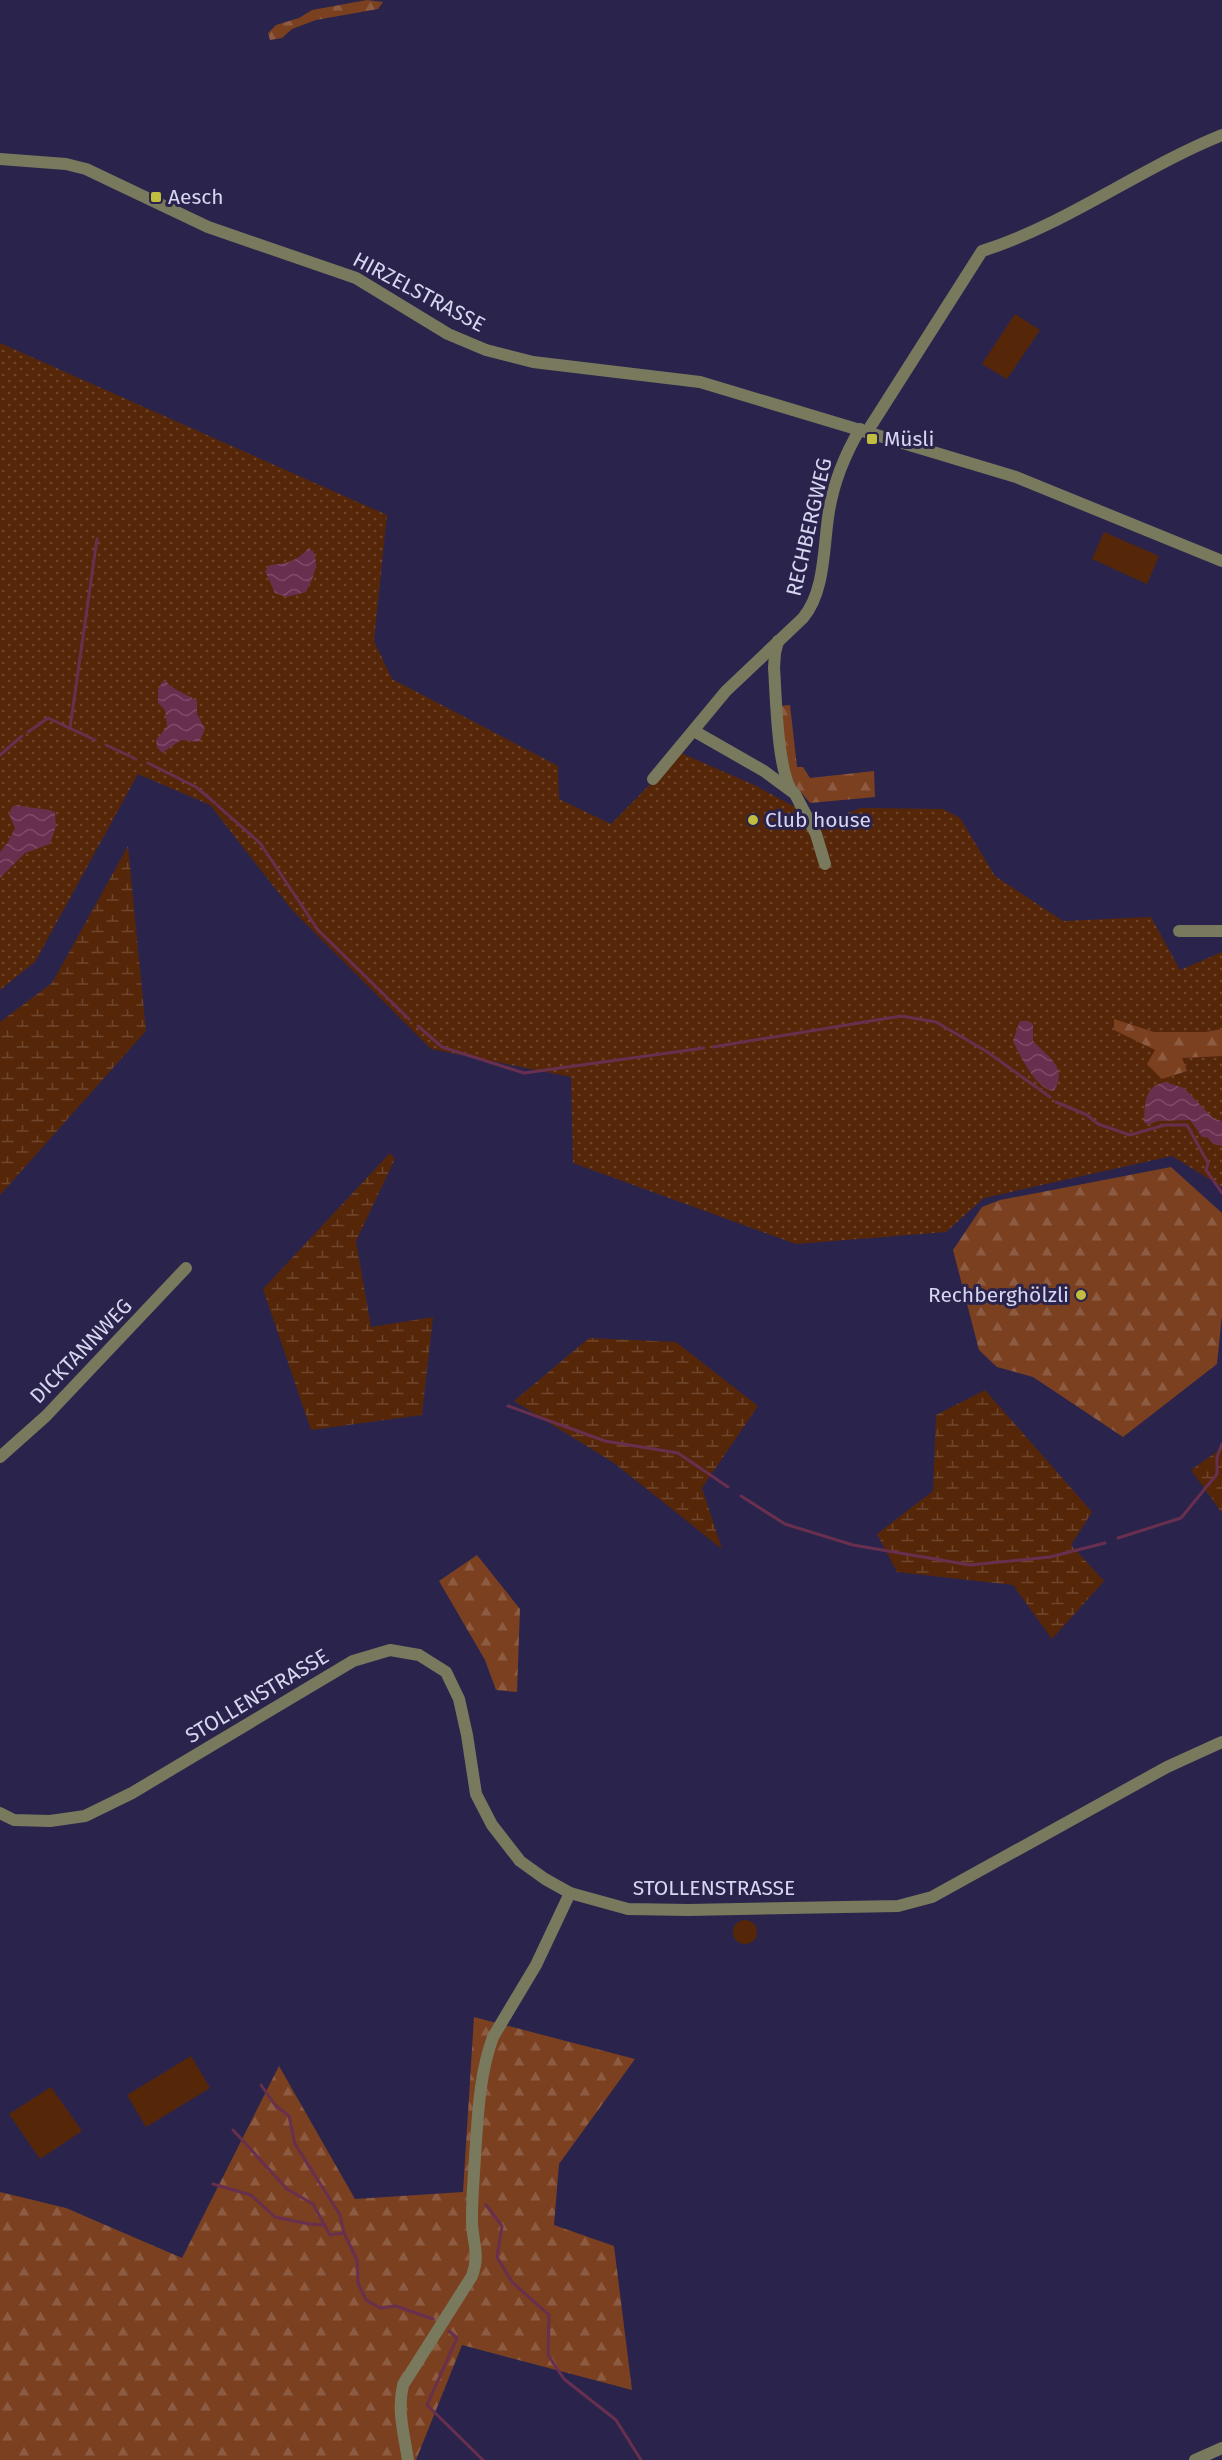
<svg xmlns="http://www.w3.org/2000/svg" width="1222" height="2460" font-family="'Fira Sans',sans-serif">
  <style>
    .grass { fill: url(#grass-dots) }
    .forest { fill: url(#forest-firs) }
    .wetland { fill: url(#wetland-marsh) }
    .pitch { fill: #562609 }
    .water { fill: url(#water-waves) }
    .lines { fill: none; stroke-linecap: round; stroke-linejoin: round }
    .stream { stroke: #692f4f; stroke-width: 3 }
    .minor { stroke: #79795d; stroke-width: 12 }
    .poi-dot { fill: #c1bd40; stroke: #2a244c; stroke-width: 2 }
    .labels { text-anchor: middle; stroke-width: 6; stroke-linejoin: round; paint-order: stroke }
    .poi-label { font-size: 21px; fill: #d7d6f0; stroke: #2a244c; text-anchor: start }
    .street-label { font-size: 21px; fill: #d7d6f0; stroke: #2a244c }
  </style>
  <defs>
    <pattern id="grass-dots" width="8" height="8" patternUnits="userSpaceOnUse" patternTransform="scale(1.5)"><rect width="8" height="8" fill="#562609"/><path d="M2 2h.1M6 6h.1" fill="none" stroke="#6e452d" stroke-width="1.8" stroke-linecap="round"/></pattern>
    <pattern id="forest-firs" width="22" height="20" patternUnits="userSpaceOnUse" patternTransform="scale(1.5)"><rect width="22" height="20" fill="#7a4020"/><path d="M5 1l3.5 6h-7zM16 11l3.5 6h-7z" fill="#8c5b41"/></pattern>
    <pattern id="wetland-marsh" width="20" height="14" patternUnits="userSpaceOnUse" patternTransform="scale(1.5)"><rect width="20" height="14" fill="#562609"/><path d="M1 5h8M5 5V1M11 12h8M15 12V8" fill="none" stroke="#6e452d"/></pattern>
    <pattern id="water-waves" width="16" height="10" patternUnits="userSpaceOnUse" patternTransform="scale(1.5)"><rect width="16" height="10" fill="#692f4f"/><path d="M0 5q4-4 8 0t8 0" fill="none" stroke="#7e4c69"/></pattern>
  </defs>
  <rect width="100%" height="100%" fill="#2a244c"/>
  <path class="grass" d="M0,343L387,515L374,641L392,679L558,766L559,799L611,824L681,753L754,785L823,822L861,808L943,809L960,818L995,876L1063,921L1151,917L1180,970L1222,952V1187L1172,1156L984,1198L946,1232L796,1244L573,1163L571,1077L431,1049L292,910L210,805L138,774L35,962L0,990Z"/>
  <g class="forest">
    <path d="M367,0L383,2L378,9L316,20L292,29L282,38L270,40L268,33L276,25L299,18L312,10Z"/>
    <path d="M790,705L797,767H803L810,778L874,771L875,797L810,803L794,784L786,767L780,706Z"/>
    <path d="M1114,1019L1154,1032H1205L1222,1029V1056L1182,1058L1187,1071L1162,1079L1147,1064L1155,1050L1114,1030Z"/>
    <path d="M1171,1167L1222,1213V1315L1217,1364L1123,1437L1033,1377L997,1367L979,1350L953,1250L982,1207L1000,1200Z"/>
    <path d="M477,1555L520,1609L517,1692L496,1690L485,1660L439,1581Z"/>
    <path d="M474,2017L635,2059L559,2164L554,2225L614,2246L632,2390L462,2345L416,2460H0V2192L66,2208L182,2258L279,2066L355,2199L463,2192Z"/>
  </g>
  <g class="wetland">
    <path d="M128,846L146,1031L0,1195V1022L52,983Z"/>
    <path d="M390,1153L395,1159L356,1241L371,1327L433,1317L422,1415L311,1430L263,1289Z"/>
    <path d="M589,1338L676,1342L758,1406L702,1488L722,1549L614,1463L514,1401Z"/>
    <path d="M985,1390L1092,1512L1071,1545L1104,1581L1052,1639L1013,1585L897,1572L877,1534L933,1491L936,1415Z"/>
    <path d="M1222,1448V1513L1191,1470Z"/>
  </g>
  <g class="pitch">
    <path d="M1015,314L1040,330L1007,379L982,364Z"/>
    <path d="M1104,532L1159,556L1147,584L1092,559Z"/>
    <circle cx="745" cy="1932" r="12"/>
    <path d="M191,2056L210,2088L146,2127L127,2095Z"/>
    <path d="M51,2087L82,2131L40,2159L9,2114Z"/>
  </g>
  <g class="water">
    <path d="M308,549L313,551C320,565 313,578 306,592L287,597L275,593L265,571L270,565C286,564 297,561 308,549Z"/>
    <path d="M166,681C172,690 188,694 197,701V714L205,729L199,742L181,740L162,753L157,747L156,740L167,727L165,710L158,703V690L162,682Z"/>
    <path d="M18,805C31,809 43,807 55,812L56,826L50,844L25,853L0,878V852L8,842L15,828L9,814L12,807Z"/>
    <path d="M1020,1021H1028L1033,1024V1041C1049,1058 1068,1067 1054,1091C1036,1090 1020,1055 1013,1041Z"/>
    <path d="M1165,1082L1184,1088L1214,1119L1222,1121V1146L1213,1144L1208,1138L1202,1137L1190,1120L1158,1121L1148,1125L1144,1122C1145,1104 1144,1086 1165,1082Z"/>
  </g>
  <g class="lines">
    <g class="stream">
      <path d="M70,728L97,539"/>
      <path d="M28,732L48,718L95,740"/>
      <path d="M106,745L136,759"/>
      <path d="M0,755L22,736"/>
      <path d="M148,763L196,787L215,803"/>
      <path d="M217,805L260,843L318,930L409,1019"/>
      <path d="M418,1026L442,1047L524,1073L704,1048"/>
      <path d="M713,1047L901,1016L936,1022L986,1051L1050,1097"/>
      <path d="M1056,1102L1087,1115L1098,1124L1130,1135L1165,1125H1187L1208,1163L1206,1170L1222,1193"/>
      <path d="M508,1406L605,1441L678,1453L728,1487"/>
      <path d="M741,1496L785,1524L853,1545L970,1565L1050,1557L1105,1543"/>
      <path d="M1118,1538L1181,1518L1217,1474V1457L1222,1444"/>
      <path d="M261,2085L275,2105L289,2116L295,2144L340,2215L344,2233"/>
      <path d="M233,2130L287,2189L313,2204L330,2235L344,2233L357,2260L358,2283L366,2300L380,2308L396,2306L433,2319"/>
      <path d="M213,2184L251,2195L275,2217L309,2224L325,2225"/>
      <path d="M486,2205L502,2226L497,2257L512,2282L549,2315L548,2355L564,2379L616,2420L641,2460"/>
      <path d="M449,2331L457,2338L427,2405L483,2460"/>
    </g>
    <g class="minor">
      <path d="M0,159L66,164L86,169L208,227L356,278L448,334L486,350L533,362L700,382L1016,477L1222,561"/>
      <path d="M867,432L982,251C1067,224 1140,168 1222,135"/>
      <path d="M778,641L775,653L774,668C776,693 777,780 795,794L816,834L825,864"/>
      <path d="M694,731L764,771L791,791"/>
      <path d="M653,779L726,691L803,618C826,590 823,546 829,511C834,481 844,456 860,429"/>
      <path d="M1179,931H1222"/>
      <path d="M0,1457L46,1416L186,1268"/>
      <path d="M0,1813L14,1820L50,1821L85,1816L132,1793L353,1661L390,1650L419,1655L446,1672L459,1699L467,1735L476,1794L492,1825L520,1861L545,1879L570,1893L628,1909L688,1910L898,1906L932,1897L1167,1767L1222,1742"/>
      <path d="M408,2460C404,2434 397,2411 403,2385L472,2276C481,2252 471,2240 472,2217C472,2196 474,2176 475,2156C478,2116 479,2075 493,2037L536,1965L570,1893"/>
      <path d="M1195,2460L1222,2448"/>
    </g>
  </g>
  <g class="poi-dot">
    <rect x="150" y="191" width="12" height="12" rx="3"/>
    <rect x="866" y="433" width="12" height="12" rx="3"/>
    <circle cx="753" cy="820" r="6"/>
    <circle cx="1081" cy="1295" r="6"/>
  </g>
  <g class="labels">
    <g class="poi-label">
      <text x="168" y="204">Aesch</text>
      <text x="884" y="446">Müsli</text>
      <text x="765" y="827">Club house</text>
      <text x="1069" y="1302" text-anchor="end">Rechberghölzli</text>
    </g>
    <g class="street-label">
      <text transform="translate(419 292) rotate(28)" y="7">HIRZELSTRASSE</text>
      <text transform="translate(809 527) rotate(-77)" y="7">RECHBERGWEG</text>
      <text transform="translate(81 1351) rotate(-46)" y="7">DICKTANNWEG</text>
      <text transform="translate(257 1696) rotate(-31)" y="7">STOLLENSTRASSE</text>
      <text x="714" y="1895">STOLLENSTRASSE</text>
    </g>
  </g>
</svg>
